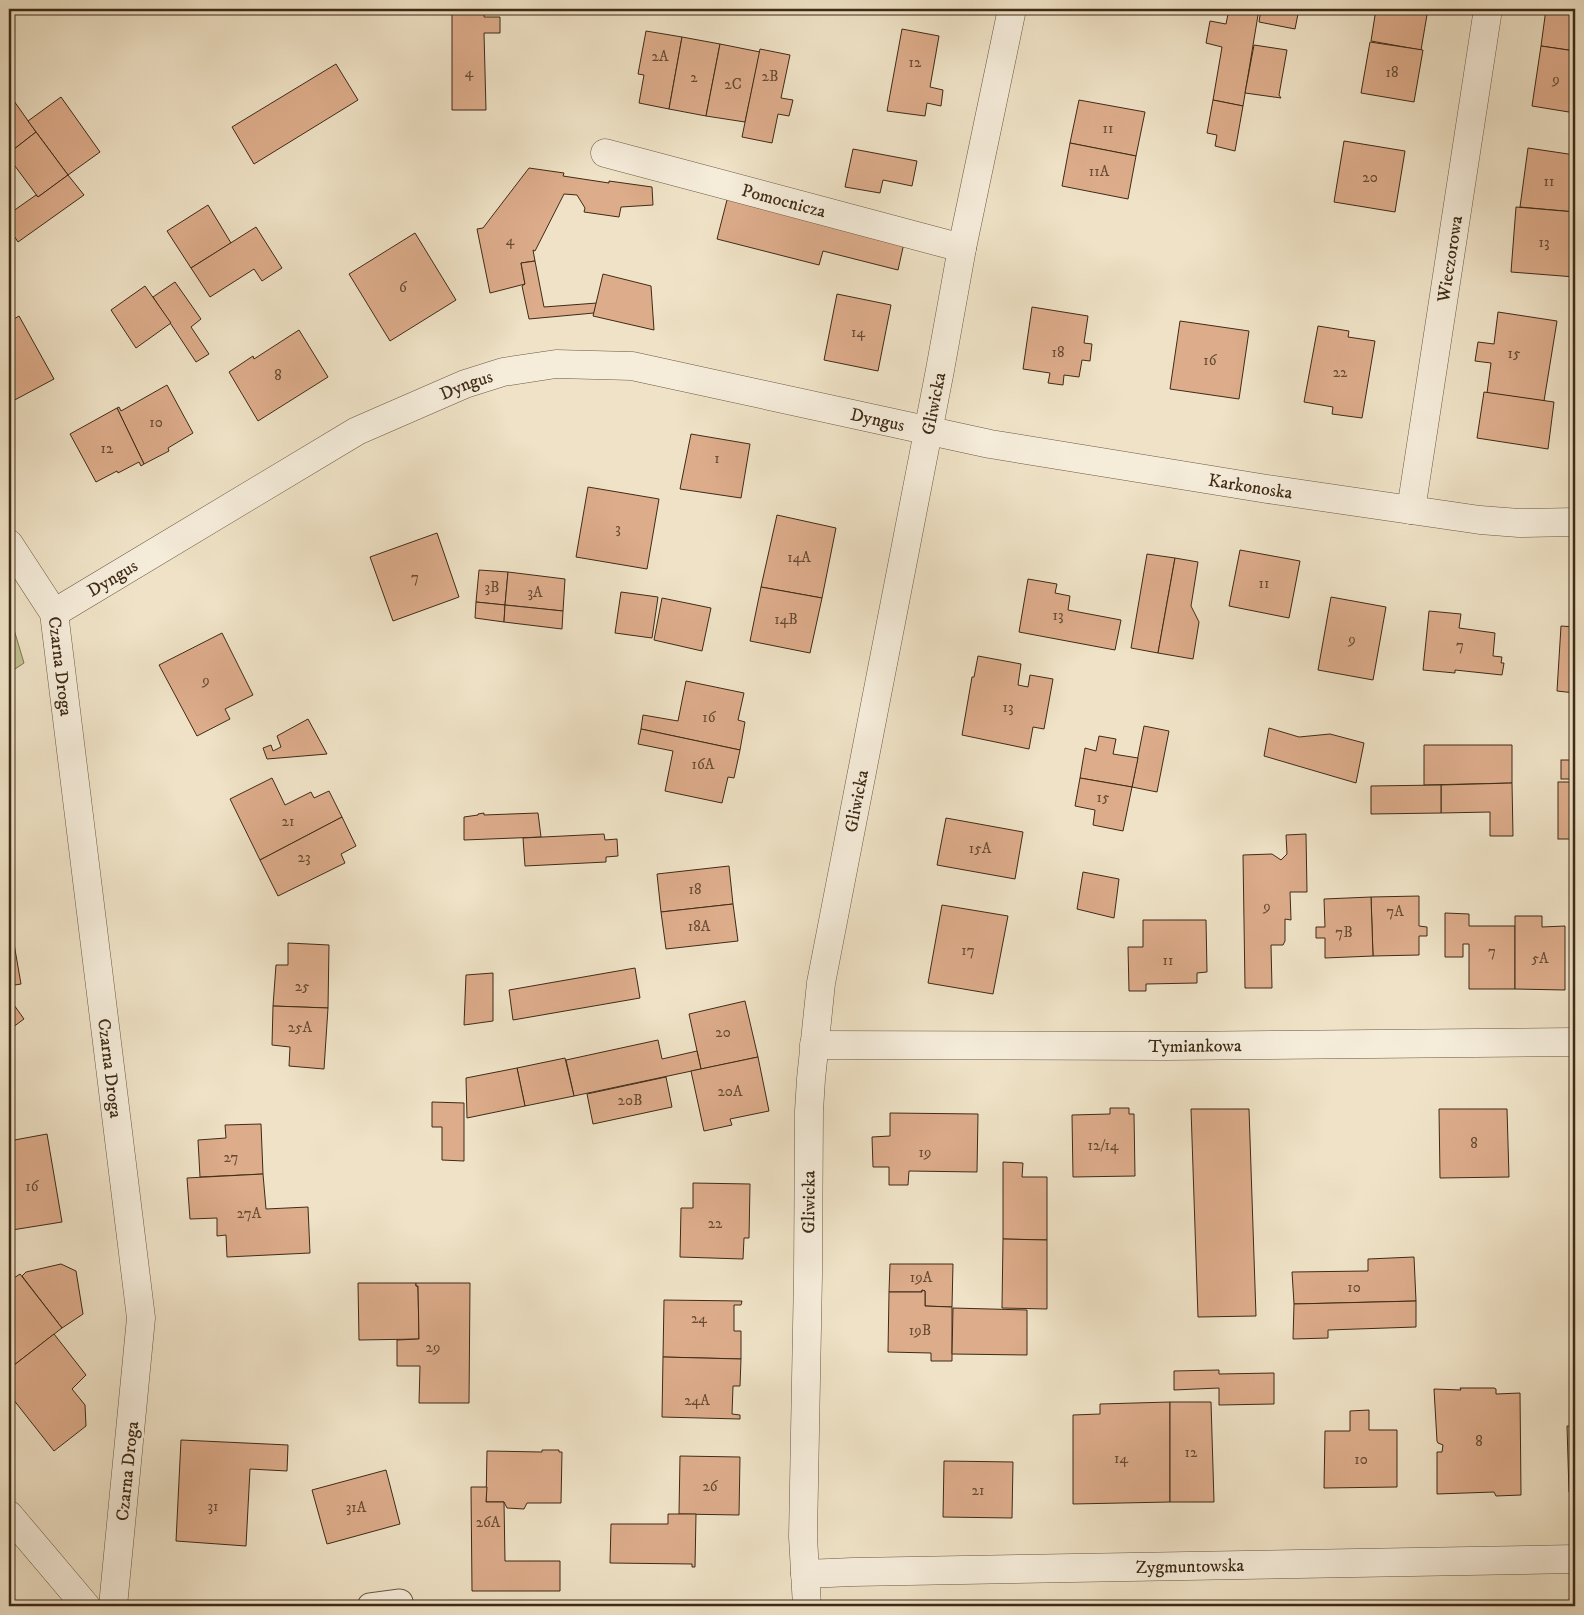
<svg xmlns="http://www.w3.org/2000/svg" width="1584" height="1615" font-family="'IM FELL DW Pica',serif">
  <style>
    .green { fill: #c1c190; stroke: #807653 }
    .building { fill: #ddac8b; stroke: #3f2b16 }
    .lines { fill: none; stroke-linecap: round; stroke-linejoin: round }
    .service-casing { stroke: #6b5942; stroke-width: 27 }
    .minor-casing { stroke: #6b5942; stroke-width: 29 }
    .service { stroke: #f5ecda; stroke-width: 25 }
    .minor { stroke: #f5ecda; stroke-width: 28 }
    .labels { text-anchor: middle; stroke-width: 5; stroke-linejoin: round; paint-order: stroke }
    .number-label { font-size: 15px; fill: #664b33 }
    .street-label { font-size: 18px; fill: #3f2b16; stroke: #f5ecda }
  </style>
  <rect width="100%" height="100%" fill="#efe2c6"/>
  <filter id="stains"><feTurbulence type="fractalNoise" baseFrequency=".004" numOctaves="4"/><feColorMatrix values="0 0 0 0 .2 0 0 0 0 .09 0 0 0 0 .02 0 0 0 .5 -.17"/></filter>
  <radialGradient id="worn" r=".72"><stop offset=".6" stop-color="#630" stop-opacity="0"/><stop offset="1" stop-color="#630" stop-opacity=".3"/></radialGradient>
  <path class="green" d="M9,613L24,663L9,673Z"/>
  <g class="building">
    <path d="M452,9H484V17H500V33H484L486,110H452Z"/>
    <path d="M1229,9H1259L1243,106L1213,100L1222,47L1206,43L1210,21L1226,24Z"/>
    <path d="M1261,9H1299L1295,29L1259,22Z"/>
    <path d="M1376,9H1428L1421,50L1371,41Z"/>
    <path d="M1546,9L1575,10V51L1541,46Z"/>
    <path d="M902,29L939,36L930,87L943,90L941,106L927,103L925,116L887,111Z"/>
    <path d="M646,31L682,37L669,109L639,103L644,75L638,74Z"/>
    <path d="M682,37L720,44L706,116L669,109Z"/>
    <path d="M1370,42L1423,50L1414,102L1361,93Z"/>
    <path d="M720,44L760,52L745,122L706,116Z"/>
    <path d="M1254,45L1287,50L1279,95L1281,98L1245,93Z"/>
    <path d="M1541,46L1575,51V113L1532,106Z"/>
    <path d="M760,49L790,55L781,98L793,100L789,116L778,114L772,143L742,137Z"/>
    <path d="M336,64L358,100L254,164L232,127Z"/>
    <path d="M9,94L36,132L9,153Z"/>
    <path d="M61,97L100,152L68,175L28,121Z"/>
    <path d="M1079,100L1145,112L1136,156L1070,143Z"/>
    <path d="M1213,100L1243,106L1235,151L1215,146L1217,135L1207,133Z"/>
    <path d="M36,132L68,175L38,197L9,158V153Z"/>
    <path d="M1344,141L1405,151L1395,212L1334,202Z"/>
    <path d="M1070,143L1136,156L1128,199L1062,186Z"/>
    <path d="M1528,148L1575,155V212L1520,207Z"/>
    <path d="M853,149L917,161L912,186L883,180L880,193L845,187Z"/>
    <path d="M529,168L564,173L563,176L609,183V181L652,187L653,205L621,207L619,217L584,212L585,208L577,195L564,194L535,251L533,250L535,261L521,263L525,284L490,293L477,229L483,228Z"/>
    <path d="M68,175L84,195L18,242L9,228V214L36,195L38,197Z"/>
    <path d="M728,196L904,243L898,270L823,251L819,265L717,239Z"/>
    <path d="M208,205L231,243L191,268L167,231Z"/>
    <path d="M1516,207L1575,212V277L1511,272Z"/>
    <path d="M256,227L282,268L262,281L254,269L210,297L191,268Z"/>
    <path d="M415,233L456,300L390,341L349,274Z"/>
    <path d="M535,261L544,307L597,303L594,313L529,319L522,286L525,284L521,263Z"/>
    <path d="M603,274L651,286L654,330L593,316Z"/>
    <path d="M175,282L201,319L191,327L209,354L196,362L153,297Z"/>
    <path d="M145,286L171,323L136,348L111,310Z"/>
    <path d="M837,294L891,305L878,371L824,360Z"/>
    <path d="M1032,307L1088,316L1084,343L1092,344L1090,361L1082,360L1079,377L1064,375L1063,385L1048,383L1050,373L1023,369Z"/>
    <path d="M1498,312L1557,321L1544,401L1487,393L1491,363L1475,361L1478,342L1494,344Z"/>
    <path d="M19,316L54,379L9,403V322Z"/>
    <path d="M1180,321L1249,331L1239,399L1170,389Z"/>
    <path d="M1318,326L1349,331L1348,337L1375,341L1362,418L1332,414L1333,407L1304,402Z"/>
    <path d="M299,330L328,377L258,421L229,372L253,356L254,359Z"/>
    <path d="M167,385L193,433L168,448L169,451L144,464L117,408L119,407L121,411Z"/>
    <path d="M1484,392L1554,402L1548,449L1477,438Z"/>
    <path d="M117,408L144,464L141,466L139,462L118,473L117,471L96,482L70,434Z"/>
    <path d="M691,434L750,444L741,498L680,489Z"/>
    <path d="M588,487L659,499L647,569L576,557Z"/>
    <path d="M777,515L836,528L822,598L761,587Z"/>
    <path d="M437,533L459,597L393,621L370,557Z"/>
    <path d="M1240,550L1300,561L1289,618L1229,606Z"/>
    <path d="M1147,554L1175,558L1158,653L1131,648Z"/>
    <path d="M1175,558L1198,562L1191,606L1199,622L1193,659L1158,653Z"/>
    <path d="M479,570L508,572L505,605L476,602Z"/>
    <path d="M508,572L565,579L563,611L505,605Z"/>
    <path d="M1028,579L1057,584L1055,593L1070,596L1068,610L1121,620L1115,650L1019,632Z"/>
    <path d="M761,587L822,598L810,653L750,641Z"/>
    <path d="M621,592L658,597L652,638L615,633Z"/>
    <path d="M1331,597L1386,607L1373,680L1318,670Z"/>
    <path d="M662,598L711,608L702,651L654,640Z"/>
    <path d="M476,602L505,605L504,622L475,618Z"/>
    <path d="M505,605L563,611L562,629L504,622Z"/>
    <path d="M1429,611L1461,614L1459,628L1495,633L1493,656L1502,657L1501,663H1504L1502,675L1455,670V673L1423,670Z"/>
    <path d="M1561,626L1575,627V693L1557,691Z"/>
    <path d="M222,633L253,695L225,709L230,719L197,736L159,665Z"/>
    <path d="M978,656L1021,664L1018,685L1028,687L1030,675L1053,679L1044,729L1033,727L1029,749L962,735L972,677H974Z"/>
    <path d="M686,681L744,693L738,720L745,722L740,750L641,729L643,715L678,721Z"/>
    <path d="M308,719L327,754L267,759L263,748L271,745L273,751L281,747L277,736Z"/>
    <path d="M1144,726L1169,731L1157,792L1132,787Z"/>
    <path d="M1269,728L1299,737L1330,734L1364,743L1356,783L1264,756Z"/>
    <path d="M641,729L740,750L734,778L728,777L722,803L665,791L673,751L638,744Z"/>
    <path d="M1099,736L1116,739L1113,754L1138,758L1132,787L1080,778L1085,748L1096,751Z"/>
    <path d="M1424,745H1512V783L1424,785Z"/>
    <rect x="1561" y="760" width="14" height="19"/>
    <path d="M272,778L285,805L311,792L314,798L329,791L342,817L260,860L230,799Z"/>
    <path d="M1080,778L1132,787L1123,831L1093,825L1095,810L1075,806Z"/>
    <rect x="1558" y="782" width="17" height="57"/>
    <path d="M1512,783L1513,836H1490V812L1441,813V785Z"/>
    <path d="M1441,785V813L1371,814V786Z"/>
    <path d="M484,813V815L538,813L541,837L464,840V817L478,815V814Z"/>
    <path d="M342,817L356,846L341,854L345,863L278,896L260,860Z"/>
    <path d="M946,818L1023,832L1015,879L937,865Z"/>
    <path d="M604,834L605,840L617,839L618,856L606,857V862L525,866L523,838Z"/>
    <path d="M1306,834L1307,892H1290L1291,920L1285,919V941L1283,945H1271L1272,988H1245L1243,855L1272,854L1281,860L1287,854L1286,835Z"/>
    <path d="M729,866L733,904L661,912L657,874Z"/>
    <path d="M1083,872L1119,879L1114,918L1077,909Z"/>
    <path d="M1419,896V926L1427,927V936H1419V955L1373,956L1371,897Z"/>
    <path d="M1371,897L1373,956L1325,958V938H1316V927H1325L1324,899Z"/>
    <path d="M733,904L738,941L666,949L661,912Z"/>
    <path d="M942,905L1008,916L993,994L928,983Z"/>
    <path d="M1445,913L1469,914V926H1515V989H1469V944H1463V957H1445Z"/>
    <path d="M9,915L21,984L9,986Z"/>
    <path d="M1515,916H1542V927L1565,926V990L1515,989Z"/>
    <path d="M1143,920H1206L1207,972L1197,973V983L1146,984V991H1129L1128,947H1143Z"/>
    <path d="M288,943L329,945L328,1008L273,1006L276,965H288Z"/>
    <path d="M635,968L640,998L513,1020L509,990Z"/>
    <path d="M493,973V1021L464,1025L466,975Z"/>
    <path d="M9,998L24,1019L9,1030Z"/>
    <path d="M745,1001L758,1057L701,1069L689,1014Z"/>
    <path d="M273,1006L328,1008L324,1069L289,1066L290,1047L272,1045Z"/>
    <path d="M658,1040L662,1059L697,1051L701,1069L574,1096L566,1060Z"/>
    <path d="M758,1057L769,1111L730,1119L732,1125L704,1131L691,1071Z"/>
    <path d="M565,1058L574,1096L525,1106L517,1068Z"/>
    <path d="M517,1068L525,1106L467,1118L466,1078Z"/>
    <path d="M666,1077L672,1107L593,1124L587,1094Z"/>
    <path d="M432,1102L464,1103V1161L442,1160V1127H432Z"/>
    <path d="M1110,1108H1129V1114H1134L1135,1176L1073,1177L1072,1115L1110,1114Z"/>
    <path d="M1191,1109H1249L1256,1316L1198,1317Z"/>
    <path d="M1439,1109H1507L1509,1177L1440,1178Z"/>
    <path d="M890,1113L978,1114L977,1172L909,1171L908,1185H889V1167H873L872,1137L890,1136Z"/>
    <path d="M261,1124L263,1174L200,1177L198,1140L226,1138L225,1125Z"/>
    <path d="M47,1134L62,1222L12,1230L9,1211V1141Z"/>
    <path d="M1003,1162L1023,1163L1022,1177H1047V1240L1003,1239Z"/>
    <path d="M263,1174L266,1209L308,1207L310,1253L227,1257L226,1235L217,1236V1218L190,1219L187,1178Z"/>
    <path d="M693,1183L750,1184L749,1238H744L743,1259L680,1257L681,1208H693Z"/>
    <path d="M1003,1239L1047,1240V1309L1002,1308Z"/>
    <path d="M1414,1257L1416,1301L1294,1304L1292,1272L1368,1271V1259Z"/>
    <path d="M61,1264L76,1271L83,1314L62,1328L22,1276L26,1272Z"/>
    <path d="M890,1264H953L952,1307L925,1306V1291L922,1290V1292H889Z"/>
    <path d="M9,1271L14,1278L20,1274L62,1328L9,1369Z"/>
    <path d="M358,1283H416V1286H418L419,1339L359,1340Z"/>
    <path d="M416,1283H470L469,1403H419L420,1366H397V1340L419,1339L418,1286H416Z"/>
    <path d="M922,1290L925,1291V1306L952,1307V1361H931V1353L888,1352L889,1292H922Z"/>
    <path d="M664,1300L742,1301L741,1305H734V1331H741V1359L663,1357Z"/>
    <path d="M1416,1301V1327L1328,1330V1338L1293,1339L1294,1304Z"/>
    <path d="M953,1308L1027,1310V1355L952,1354Z"/>
    <path d="M54,1334L86,1375L72,1389L85,1405L86,1426L54,1451L9,1394V1369Z"/>
    <path d="M663,1357L741,1359L740,1386H733L732,1414L740,1415V1419L662,1417Z"/>
    <path d="M1219,1370V1374L1274,1373V1404L1219,1405V1388L1174,1390V1371Z"/>
    <path d="M1460,1388H1494L1496,1389V1394L1520,1393L1521,1495L1496,1496L1494,1492L1437,1494V1452H1442L1443,1445L1438,1443L1437,1441L1434,1389L1461,1390Z"/>
    <path d="M1170,1402V1502L1073,1504V1415L1100,1414V1404Z"/>
    <path d="M1170,1402H1211L1214,1502H1170Z"/>
    <path d="M1369,1410V1430H1397V1487L1324,1488L1325,1431H1350V1411Z"/>
    <path d="M1567,1426H1575V1492H1569Z"/>
    <path d="M181,1440L288,1445L287,1471L250,1469L246,1546L176,1541Z"/>
    <path d="M542,1450H559V1452H562L561,1503H527L524,1509L507,1508L504,1502H486L487,1451L542,1452Z"/>
    <path d="M680,1456L740,1457L739,1515L679,1514Z"/>
    <path d="M944,1461L1013,1462L1012,1518L943,1517Z"/>
    <path d="M386,1470L400,1524L327,1544L312,1490Z"/>
    <path d="M471,1487H487L486,1502H504L505,1561H560V1591H472Z"/>
    <path d="M668,1514H696L695,1567H692V1564L610,1563L611,1524H668Z"/>
  </g>
  <g class="lines">
    <g class="service-casing">
      <path id="service" d="M370,1606L400,1602"/>
    </g>
    <g class="minor-casing">
      <g id="minor">
        <path id="s1" d="M605,153L962,248"/>
        <path id="s2" d="M1411,510L1488,9"/>
        <path id="s3" d="M9,544L54,613L141,1318L113,1606"/>
        <path id="s4" d="M54,613L357,431L465,384L503,372L556,364L632,366L990,444L1267,489L1480,520L1519,523L1575,522"/>
        <path id="s5" d="M814,1045L1167,1046L1575,1042"/>
        <path d="M9,1515L86,1606"/>
        <path id="s6" d="M805,1574L853,1572L1575,1559"/>
        <path id="s7" d="M807,1606L803,1537L808,1275L809,1111L811,1079L821,983L940,370L962,248L1012,9"/>
      </g>
    </g>
    <use href="#service" class="service"/>
    <use href="#minor" class="minor"/>
  </g>
  <g class="labels">
    <g class="number-label">
      <text x="660" y="61">2A</text>
      <text x="915" y="67">12</text>
      <text x="469" y="77">4</text>
      <text x="1392" y="77">18</text>
      <text x="770" y="81">2B</text>
      <text x="694" y="82">2</text>
      <text x="1556" y="84">9</text>
      <text x="733" y="89">2C</text>
      <text x="1108" y="133">11</text>
      <text x="1099" y="176">11A</text>
      <text x="1370" y="182">20</text>
      <text x="1549" y="186">11</text>
      <text x="510" y="245">4</text>
      <text x="1544" y="247">13</text>
      <text x="403" y="292">6</text>
      <text x="858" y="337">14</text>
      <text x="1058" y="357">18</text>
      <text x="1514" y="358">15</text>
      <text x="1210" y="365">16</text>
      <text x="1340" y="377">22</text>
      <text x="278" y="380">8</text>
      <text x="156" y="427">10</text>
      <text x="107" y="453">12</text>
      <text x="717" y="463">1</text>
      <text x="618" y="533">3</text>
      <text x="799" y="562">14A</text>
      <text x="415" y="582">7</text>
      <text x="1264" y="588">11</text>
      <text x="492" y="592">3B</text>
      <text x="535" y="597">3A</text>
      <text x="1058" y="620">13</text>
      <text x="786" y="624">14B</text>
      <text x="1352" y="644">9</text>
      <text x="1460" y="650">7</text>
      <text x="206" y="685">9</text>
      <text x="1008" y="712">13</text>
      <text x="709" y="722">16</text>
      <text x="703" y="769">16A</text>
      <text x="1103" y="802">15</text>
      <text x="288" y="826">21</text>
      <text x="980" y="853">15A</text>
      <text x="304" y="862">23</text>
      <text x="695" y="894">18</text>
      <text x="1267" y="911">9</text>
      <text x="1395" y="916">7A</text>
      <text x="699" y="931">18A</text>
      <text x="1344" y="937">7B</text>
      <text x="968" y="955">17</text>
      <text x="1492" y="956">7</text>
      <text x="1540" y="963">5A</text>
      <text x="1168" y="965">11</text>
      <text x="302" y="991">25</text>
      <text x="300" y="1032">25A</text>
      <text x="723" y="1037">20</text>
      <text x="730" y="1096">20A</text>
      <text x="630" y="1105">20B</text>
      <text x="1474" y="1148">8</text>
      <text x="1103" y="1150">12/14</text>
      <text x="925" y="1157">19</text>
      <text x="231" y="1162">27</text>
      <text x="32" y="1191">16</text>
      <text x="249" y="1218">27A</text>
      <text x="715" y="1228">22</text>
      <text x="921" y="1282">19A</text>
      <text x="1354" y="1292">10</text>
      <text x="699" y="1323">24</text>
      <text x="920" y="1335">19B</text>
      <text x="433" y="1352">29</text>
      <text x="697" y="1405">24A</text>
      <text x="1479" y="1446">8</text>
      <text x="1191" y="1457">12</text>
      <text x="1121" y="1463">14</text>
      <text x="1361" y="1464">10</text>
      <text x="710" y="1491">26</text>
      <text x="978" y="1495">21</text>
      <text x="213" y="1511">31</text>
      <text x="356" y="1512">31A</text>
      <text x="488" y="1527">26A</text>
    </g>
    <g class="street-label">
      <text dy="6" stroke="none"><textPath href="#s1" startOffset="185">Pomocnicza</textPath></text>
      <text dy="6" stroke="none"><textPath href="#s2" startOffset="254">Wieczorowa</textPath></text>
      <text dy="6" stroke="none"><textPath href="#s4" startOffset="472">Dyngus</textPath></text>
      <text dy="6" stroke="none"><textPath href="#s7" startOffset="1214">Gliwicka</textPath></text>
      <text dy="6" stroke="none"><textPath href="#s4" startOffset="892">Dyngus</textPath></text>
      <text dy="6" stroke="none"><textPath href="#s4" startOffset="1271">Karkonoska</textPath></text>
      <text dy="6" stroke="none"><textPath href="#s4" startOffset="68">Dyngus</textPath></text>
      <text dy="6" stroke="none"><textPath href="#s3" startOffset="136">Czarna Droga</textPath></text>
      <text dy="6" stroke="none"><textPath href="#s7" startOffset="809">Gliwicka</textPath></text>
      <text dy="6" stroke="none"><textPath href="#s5" startOffset="381">Tymiankowa</textPath></text>
      <text dy="6" stroke="none"><textPath href="#s3" startOffset="541">Czarna Droga</textPath></text>
      <text dy="6" stroke="none"><textPath href="#s7" startOffset="404">Gliwicka</textPath></text>
      <text transform="translate(127 1471) rotate(-84)" y="6">Czarna Droga</text>
      <text dy="6" stroke="none"><textPath href="#s6" startOffset="385">Zygmuntowska</textPath></text>
    </g>
  </g>
  <rect width="1584" height="1615" fill="none" stroke="#efe2c6" stroke-width="30"/>
  <rect x="10" y="10" width="1564" height="1595" fill="none" stroke="#3f2b16" stroke-width="2.5"/>
  <rect x="15" y="15" width="1554" height="1585" fill="none" stroke="#3f2b16"/>
  <rect width="100%" height="100%" filter="url(#stains)"/>
  <rect width="100%" height="100%" fill="url(#worn)"/>
</svg>
